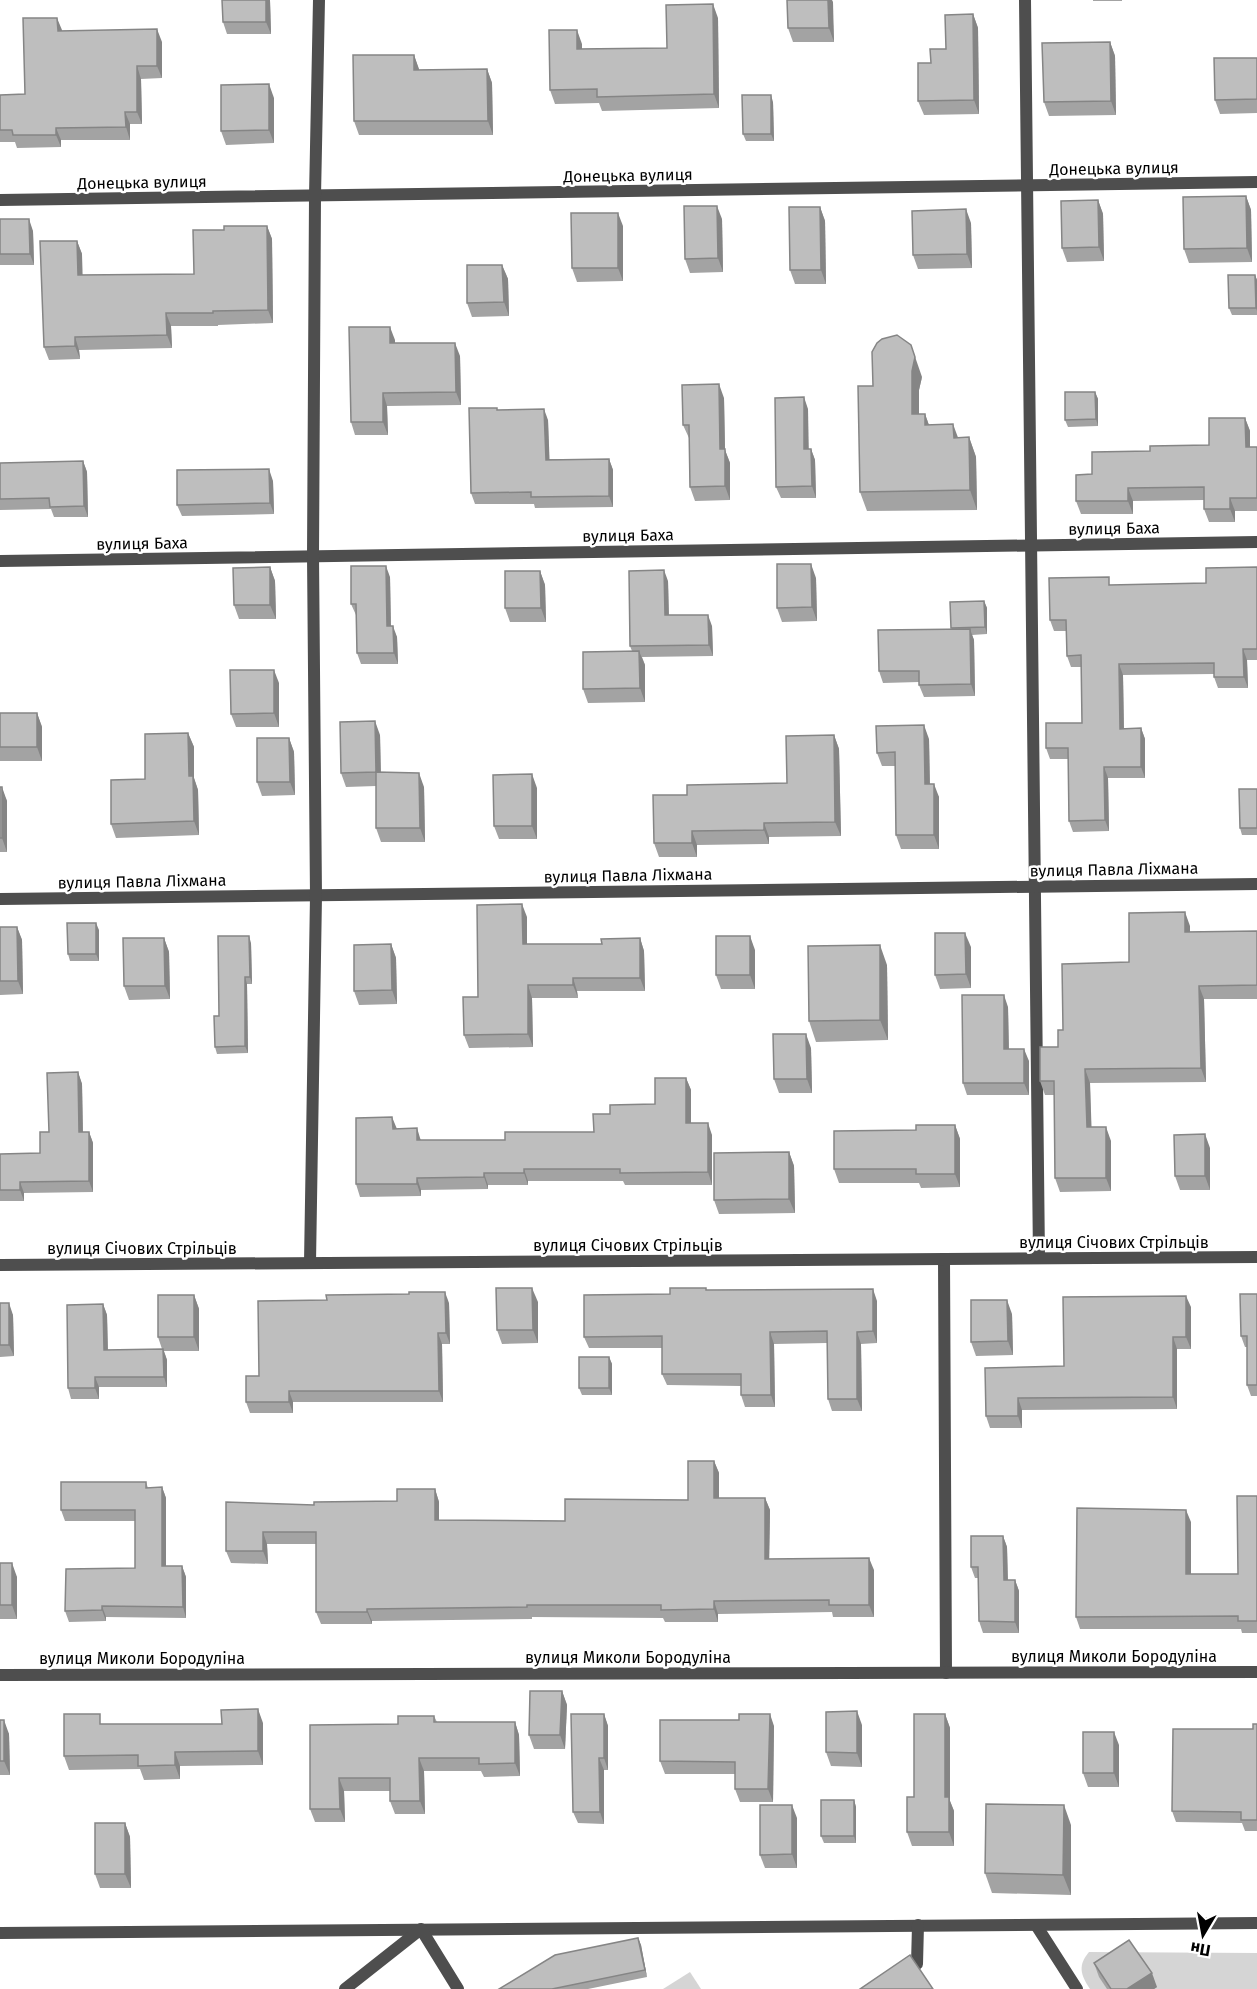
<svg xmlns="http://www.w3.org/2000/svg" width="1257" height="1989" font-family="'Fira Sans',sans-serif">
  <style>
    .green { fill: #d5d5d5 }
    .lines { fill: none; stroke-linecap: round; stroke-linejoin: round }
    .service { stroke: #4e4e4e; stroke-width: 12 }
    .minor { stroke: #4e4e4e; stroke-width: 12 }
    .wall { fill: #a3a3a3 }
    .shaded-wall { fill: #858585 }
    .building { fill: #bebebe; stroke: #858585; stroke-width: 1.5 }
    .labels { text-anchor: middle; stroke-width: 5; stroke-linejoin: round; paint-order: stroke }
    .street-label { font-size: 16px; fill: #000; stroke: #fff }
  </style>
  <rect width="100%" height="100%" fill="#fff"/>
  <g class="green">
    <path d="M1089,1952L1257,1953V1989H1090C1080,1974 1078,1965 1089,1952Z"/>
    <path d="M690,1972L701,1989H663Z"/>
  </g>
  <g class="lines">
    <g class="service">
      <path d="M1036,1925L1077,1989"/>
      <path d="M0,1933L1257,1923"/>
      <path d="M345,1989L421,1929L458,1989"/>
      <path d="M877,1989L917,1964L918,1925"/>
    </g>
    <g class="minor">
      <path d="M1025,0L1039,1258"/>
      <path d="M0,200L1257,182"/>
      <path d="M0,561L1257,542"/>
      <path d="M0,899L1257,884"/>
      <path d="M944,1259L946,1673"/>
      <path d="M310,1263L316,896L313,556L315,196L319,0"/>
      <path d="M0,1265L1257,1257"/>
      <path d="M0,1675L1257,1672"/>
    </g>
  </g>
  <g class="wall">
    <path d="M270,0L271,34H227L223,22Z"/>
    <path d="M787,0H832L834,42H793L788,28Z"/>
    <rect x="1093" y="0" width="29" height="1"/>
    <path d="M973,14L978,28L979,114L924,115L918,101L931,63L946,49Z"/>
    <path d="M718,18L719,108L602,111L599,103L555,104L550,90L582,44V49L667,48Z"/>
    <path d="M62,31L162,42V78L141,79L142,124H130V140H61V147L17,148L15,142H0V95L25,94Z"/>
    <path d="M1110,42L1115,56L1116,115L1049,116L1044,102Z"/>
    <path d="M414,55L419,70L487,69L492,83L493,135H359L354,121Z"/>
    <path d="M1257,58V113L1220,114L1215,100Z"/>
    <path d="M274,98V143L226,145L221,131Z"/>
    <path d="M773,102L774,141H746L743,134Z"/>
    <path d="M1246,196L1251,210L1252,262L1189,263L1184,249Z"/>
    <path d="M1098,200L1103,214L1104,261L1067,262L1062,248Z"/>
    <path d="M820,207L825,221L826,284H795L790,270Z"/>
    <path d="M0,219L33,231L34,265H0Z"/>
    <path d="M722,219L723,272L690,273L685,259Z"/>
    <path d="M971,223L972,268L918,269L913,255Z"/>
    <path d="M267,226L272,239L273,323L218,325V326H171L172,348L79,350L80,359L49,360L44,347L77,241L82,254V275L194,274L224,230Z"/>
    <path d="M623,226V281L577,282L572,268Z"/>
    <path d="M502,265L508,279L509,316L472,317L467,303Z"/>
    <path d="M1255,275L1257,280V315H1232L1229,308Z"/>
    <path d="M395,340V343L460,356L461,405L387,406L388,435H355L351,422Z"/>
    <path d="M922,377L919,390V414H925L929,425L958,438L969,437L976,457L977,510L867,511L860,492Z"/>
    <path d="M1095,392L1098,399V426L1068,427L1065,420Z"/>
    <path d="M724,398L725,450L730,463V500L695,501L690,487L689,438L683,425Z"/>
    <path d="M808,409V449H811L815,460L816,498H781L776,487Z"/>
    <path d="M497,410L548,420L549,459H609L613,470V507L535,508L534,504H475L471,493Z"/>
    <path d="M1245,418L1250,431V447H1257V511H1235V522H1209L1204,509V500L1133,501V514H1081L1076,501L1092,474L1150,451L1209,445Z"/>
    <path d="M83,461L87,472L88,517H54L51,509L0,510V463Z"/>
    <path d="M273,481L274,514L182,516L177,505Z"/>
    <path d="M270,567L275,581L276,619H239L234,605Z"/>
    <path d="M1257,567V660H1247L1248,688H1218L1214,677V674L1123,675L1124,728H1141L1145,739V778H1108L1109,831L1073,832L1069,821L1068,759H1050L1046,748L1082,723L1081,667H1071L1067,656L1066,631H1054L1050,620L1111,585L1206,583Z"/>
    <path d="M540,571L545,585L546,622H510L505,608Z"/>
    <path d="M390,577L391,626L397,637L398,664H361L357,653L356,615L351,604Z"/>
    <path d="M816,578L817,621L782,622L777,608Z"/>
    <path d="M668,581L669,615L712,626L713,656L642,657L645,665V702L588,703L583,689L632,651L630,646Z"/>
    <path d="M984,601L987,608V634L972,635L974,640L975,696L924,697L919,685V682L883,683L879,671L952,629L951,628Z"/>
    <path d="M279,683V727H236L231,714Z"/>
    <path d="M0,713H37L42,727V761H0Z"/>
    <path d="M188,733L194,747V778L198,790L199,835L116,838L111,824L145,779Z"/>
    <path d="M380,735L381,773L424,787L425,842H381L376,828V786L346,787L341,773Z"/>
    <path d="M834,735L839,749L841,836L769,837V844L697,845V857H659L654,843L687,795L787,783Z"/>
    <path d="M289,738L294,752L295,795L262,796L257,782Z"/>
    <path d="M929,739L930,784L939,797V849H901L896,835L895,766H882L877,753Z"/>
    <path d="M0,787L7,801V852H0Z"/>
    <path d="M537,788V839H499L494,826Z"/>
    <path d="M1257,789V835H1242L1240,828Z"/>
    <path d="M527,917V944H602L640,938L644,951L645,991H577L578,998H532L533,1047L469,1048L464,1035L478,997Z"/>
    <path d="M1190,926V932L1257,931V999H1204L1206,1082L1090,1083L1091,1127L1111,1141V1191L1060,1192L1055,1178L1054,1095H1045L1040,1081L1058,1047L1063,1030L1129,962Z"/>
    <path d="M0,927H17L22,940L23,994L0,995Z"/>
    <path d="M99,930V961H70L68,954Z"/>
    <path d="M164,938L169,952L170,999L129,1000L124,986Z"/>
    <path d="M251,943L252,984H247L248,1053L217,1054L215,1047L219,1016Z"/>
    <path d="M391,944L396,958L397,1004L359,1005L354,991Z"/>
    <path d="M971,947V988L940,989L935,975Z"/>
    <path d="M755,950V989H721L716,975Z"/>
    <path d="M887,965L888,1040L816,1042L809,1021Z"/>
    <path d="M1008,1007L1009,1049L1029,1061V1095H967L963,1083Z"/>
    <path d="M811,1048L812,1093H779L774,1079Z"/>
    <path d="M78,1072L82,1084L83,1132H89L93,1143V1192L24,1193V1201H0V1154L40,1153L49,1132Z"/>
    <path d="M686,1078L691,1090V1123L712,1135V1185H625L623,1181H528V1185H488V1189L421,1190V1196L360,1197L356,1184L396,1129L421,1140H505L594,1132L610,1114L655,1104Z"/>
    <path d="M955,1125L960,1139V1187L921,1188L919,1183H839L834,1169L916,1130Z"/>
    <path d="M1210,1148V1190H1180L1175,1176Z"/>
    <path d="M789,1152L794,1166L795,1213L719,1214L714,1200Z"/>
    <path d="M707,1290L877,1301V1343L861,1344L862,1411H832L828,1399L827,1343L774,1344L775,1407H745L741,1395V1386L667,1385L662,1374V1348H589L584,1337L670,1294Z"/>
    <path d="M1257,1294V1396H1251L1247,1385V1347H1245L1241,1336Z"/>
    <path d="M194,1295L199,1309V1351H164L167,1360V1387H99V1399H71L68,1388L103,1304L107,1315L108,1350L162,1349L158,1337Z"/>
    <path d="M538,1302V1343L502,1344L497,1330Z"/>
    <path d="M0,1303L13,1315L14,1356L0,1357Z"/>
    <path d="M449,1303L450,1344H442L443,1402H293V1413H250L246,1402L259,1376Z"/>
    <path d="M1191,1307V1349H1177V1409L1022,1410V1428H990L986,1416L1064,1366Z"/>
    <path d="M1012,1314L1013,1355L976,1356L971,1342Z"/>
    <path d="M609,1357L612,1364V1395H582L579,1388Z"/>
    <path d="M714,1461L719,1473V1498H765L770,1510L769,1559L874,1570V1617H833L832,1612L718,1614V1622H665L663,1618L532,1617V1619L372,1621V1624H321L316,1612V1544H267L268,1564L231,1563L226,1551L314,1505L397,1501L435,1489L439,1502V1520L565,1521L688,1500Z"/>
    <path d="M146,1482L148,1488L162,1487L166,1498V1566H182L186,1577V1618L106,1617V1621L69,1622L65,1611L135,1568V1521H65L61,1510Z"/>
    <path d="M1257,1496V1633H1242L1241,1629H1080L1076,1617L1191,1522V1574H1238Z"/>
    <path d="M1003,1536L1007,1547L1008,1580H1015L1019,1591V1633H983L979,1621L978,1578H975L971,1567Z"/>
    <path d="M0,1563L17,1577V1619H0Z"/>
    <path d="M562,1691L567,1705L565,1749H534L529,1735Z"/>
    <path d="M604,1714L608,1726V1770H604V1824L578,1823L573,1812Z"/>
    <path d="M945,1714L950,1728V1801L954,1811V1846H912L907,1832L914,1797Z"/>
    <path d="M434,1716L437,1722H515L519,1735L520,1776L484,1777L481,1771H424L425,1814H395L390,1801V1791H344L345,1822H315L310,1809V1725L398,1724Z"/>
    <path d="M0,1720L9,1734L10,1775H0Z"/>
    <path d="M739,1720L774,1726L773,1802H740L735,1789V1774H665L660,1761Z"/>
    <path d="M263,1723V1765L180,1766V1779L144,1780L140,1769L69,1770L64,1756L104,1724H222Z"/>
    <path d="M1257,1724V1831H1245L1242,1823L1176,1822L1172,1811Z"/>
    <path d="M862,1725V1767L831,1766L826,1752Z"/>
    <path d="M1119,1745V1787H1088L1083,1773Z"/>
    <path d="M854,1800L856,1807V1843H824L821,1836Z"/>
    <path d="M797,1818V1868H765L760,1855Z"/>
    <path d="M125,1823L130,1837L131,1888H100L95,1874Z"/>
    <path d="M1071,1825V1895L992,1893L985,1873Z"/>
    <path d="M638,1938L641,1945L647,1977L588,1989H499Z"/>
    <path d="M1094,1963L1157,1987L1154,1989H1107L1099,1977Z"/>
  </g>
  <g class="shaded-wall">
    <path d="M266,0H270L271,34L266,22Z"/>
    <path d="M828,0H832L833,2L834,42L829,28Z"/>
    <path d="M713,4L718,18L719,108L714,94Z"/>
    <path d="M973,14L978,28L979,114L974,100Z"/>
    <path d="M57,18L62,30V43L58,31Z"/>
    <path d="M157,29L162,42V78L157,66Z"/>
    <path d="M577,30L582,44V62L577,49Z"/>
    <path d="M1110,42L1115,56L1116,115L1111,101Z"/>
    <path d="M414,55L419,69V84L414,70Z"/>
    <path d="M137,66L141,79L142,124L137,112Z"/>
    <path d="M487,69L492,83L493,135L488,121Z"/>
    <path d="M269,84L274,98V143L269,130Z"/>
    <path d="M771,95L773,102L774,141L771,134Z"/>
    <path d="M125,112L130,124V140L126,127Z"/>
    <path d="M56,128L61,140V147L56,135Z"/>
    <path d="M1246,196L1251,210L1252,262L1247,248Z"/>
    <path d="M1098,200L1103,214L1104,261L1099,247Z"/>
    <path d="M717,206L722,219L723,272L718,258Z"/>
    <path d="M820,207L825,221L826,284L821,270Z"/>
    <path d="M966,209L971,223L972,268L967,254Z"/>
    <path d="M618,213L623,226V281L618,268Z"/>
    <path d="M29,219L33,231L34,265L30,254Z"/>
    <path d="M267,226L272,239L273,323L268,310Z"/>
    <path d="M77,241L82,254L83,288L78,275Z"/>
    <path d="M502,265L508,279L509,316L504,302Z"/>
    <path d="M1255,275L1257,280V311L1256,308Z"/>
    <path d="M166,313L171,326L172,348L167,335Z"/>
    <path d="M390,327L395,340V356L390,343Z"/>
    <path d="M75,337L79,350L80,359L75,346Z"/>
    <path d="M455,343L460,356L461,405L456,392Z"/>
    <path d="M911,345L922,377L919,390V434L912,414Z"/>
    <path d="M719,384L724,398L725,450L730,463V500L725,486L720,449Z"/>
    <path d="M1095,392L1098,399V426L1096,419Z"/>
    <path d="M383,393L387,406L388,435L383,422Z"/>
    <path d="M804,397L808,409L809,460L804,449Z"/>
    <path d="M544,409L548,420L550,471L546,460Z"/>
    <path d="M925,414L932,434L925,425Z"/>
    <path d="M1245,418L1250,431V460L1246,447Z"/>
    <path d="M953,424L960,443L954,438Z"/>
    <path d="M969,437L976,457L977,510L970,490Z"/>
    <path d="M811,449L815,460L816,498L812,486Z"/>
    <path d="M609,459L613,470V507L609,496Z"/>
    <path d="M83,461L87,472L88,517L84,506Z"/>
    <path d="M269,469L273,481L274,514L270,503Z"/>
    <path d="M1128,488L1133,501V514L1128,501Z"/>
    <path d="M1230,498L1235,511V522L1230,509Z"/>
    <path d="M811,564L816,578L817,621L812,607Z"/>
    <path d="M386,566L390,577L391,637L387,626Z"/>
    <path d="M270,567L275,581L276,619L270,605Z"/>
    <path d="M664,570L668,581L669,626L665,615Z"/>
    <path d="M540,571L545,585L546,622L541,608Z"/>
    <path d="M984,601L987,608V634L985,627Z"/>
    <path d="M708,615L712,626L713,656L709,645Z"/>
    <path d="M393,626L397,637L398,664L394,653Z"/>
    <path d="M970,629L974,640L975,696L971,684Z"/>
    <path d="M1243,649L1247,660L1248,688L1244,677Z"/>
    <path d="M639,651L645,665V702L640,688Z"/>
    <path d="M1119,664L1123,675L1124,740L1120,729Z"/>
    <path d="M274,670L279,683V727L274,713Z"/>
    <path d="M37,713L42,727V761L37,747Z"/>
    <path d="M375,721L380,735L381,786L376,772Z"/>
    <path d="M924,725L929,739L930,798L925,784Z"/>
    <path d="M1141,728L1145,739V778L1141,767Z"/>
    <path d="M188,733L194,747V778L198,790L199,835L194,821L189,776Z"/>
    <path d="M834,735L839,749L841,836L835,822Z"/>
    <path d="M289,738L294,752L295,795L290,782Z"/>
    <path d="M1104,767L1108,778L1109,831L1105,820Z"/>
    <path d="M419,773L424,787L425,842L420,828Z"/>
    <path d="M532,774L537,788V839L532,826Z"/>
    <path d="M934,784L939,797V849L934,835Z"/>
    <path d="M2,787L7,801V852L2,838Z"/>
    <path d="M764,823L769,837V844L764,830Z"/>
    <path d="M692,831L697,845V857L692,843Z"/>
    <path d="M522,904L527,917V957L523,944Z"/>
    <path d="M1185,912L1190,926V946L1185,932Z"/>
    <path d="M96,923L99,930V961L96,954Z"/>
    <path d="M17,927L22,940L23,994L18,981Z"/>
    <path d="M965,933L971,947V988L966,974Z"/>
    <path d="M249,936L251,943L252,984L250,977Z"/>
    <path d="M750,936L755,950V989L750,975Z"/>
    <path d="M164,938L169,952L170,999L165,986Z"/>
    <path d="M640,938L644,951L645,991L640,978Z"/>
    <path d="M391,944L396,958L397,1004L392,990Z"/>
    <path d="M880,945L887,965L888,1040L880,1020Z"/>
    <path d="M245,977L247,984L248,1053L245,1046Z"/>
    <path d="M573,978L577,991L578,998L573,985Z"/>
    <path d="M528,985L532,998L533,1047L528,1034Z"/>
    <path d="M1199,986L1204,999L1206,1082L1201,1068Z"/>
    <path d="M1004,995L1008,1007L1009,1061L1004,1049Z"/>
    <path d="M806,1034L811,1048L812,1093L807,1079Z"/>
    <path d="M1024,1049L1029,1061V1095L1024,1083Z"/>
    <path d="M1085,1069L1090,1083L1092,1141L1087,1127Z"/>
    <path d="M78,1072L82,1084L83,1143L79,1132Z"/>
    <path d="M686,1078L691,1090V1135L686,1123Z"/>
    <path d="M392,1117L397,1129H393Z"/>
    <path d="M708,1123L712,1135V1185L708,1172Z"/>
    <path d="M955,1125L960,1139V1187L955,1174Z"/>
    <path d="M1106,1127L1111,1141V1191L1106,1178Z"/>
    <path d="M417,1128L421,1141L417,1140Z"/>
    <path d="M89,1132L93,1143V1192L89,1181Z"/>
    <path d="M1205,1134L1210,1148V1190L1205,1176Z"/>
    <path d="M789,1152L794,1166L795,1213L789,1199Z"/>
    <path d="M524,1169L528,1181V1185L524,1173Z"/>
    <path d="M484,1173L488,1185V1189L484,1177Z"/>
    <path d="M417,1178L421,1190V1196L417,1184Z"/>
    <path d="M20,1182L24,1193V1201L20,1190Z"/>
    <path d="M532,1288L538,1302V1343L533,1330Z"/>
    <path d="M873,1289L877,1301V1343L873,1331Z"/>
    <path d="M445,1292L449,1303L450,1344L446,1333Z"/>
    <path d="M194,1295L199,1309V1351L194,1337Z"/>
    <path d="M1186,1296L1191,1307V1349L1186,1337Z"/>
    <path d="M1007,1300L1012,1314L1013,1355L1008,1341Z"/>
    <path d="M9,1303L13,1315L14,1356L9,1345Z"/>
    <path d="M103,1304L107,1315L108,1360L104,1350Z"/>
    <path d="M770,1332L774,1344L775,1407L771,1395Z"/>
    <path d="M857,1332L861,1344L862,1411L857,1399Z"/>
    <path d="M438,1333L442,1344L443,1402L439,1391Z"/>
    <path d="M1173,1337L1177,1349V1409L1173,1397Z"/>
    <path d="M163,1349L167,1360V1387L164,1377Z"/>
    <path d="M609,1357L612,1364V1395L609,1388Z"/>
    <path d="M95,1377L99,1387V1399L95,1388Z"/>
    <path d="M289,1391L293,1402V1413L289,1402Z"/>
    <path d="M1018,1398L1022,1410V1428L1018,1416Z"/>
    <path d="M714,1461L719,1473V1511L714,1498Z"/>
    <path d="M162,1487L166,1498V1577L162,1566Z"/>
    <path d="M435,1489L439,1502V1532L435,1520Z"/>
    <path d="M765,1498L770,1510L769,1571L765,1559Z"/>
    <path d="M1186,1510L1191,1522V1587L1186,1574Z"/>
    <path d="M263,1532L267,1544L268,1564L263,1551Z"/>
    <path d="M1003,1536L1007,1547L1008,1591L1004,1580Z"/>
    <path d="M869,1558L874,1570V1617L869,1605Z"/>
    <path d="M12,1563L17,1577V1619L12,1605Z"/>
    <path d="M182,1566L186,1577V1618L183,1607Z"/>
    <path d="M1015,1580L1019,1591V1633L1015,1622Z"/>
    <path d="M714,1601L718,1614V1622L714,1609Z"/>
    <path d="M102,1606L106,1617V1621L102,1610Z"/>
    <path d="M367,1609L372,1621V1624L367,1612Z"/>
    <path d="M562,1691L567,1705L565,1749L560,1735Z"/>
    <path d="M258,1709L263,1723V1765L258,1751Z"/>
    <path d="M857,1711L862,1725V1767L857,1753Z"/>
    <path d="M604,1714L608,1726V1770L604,1758Z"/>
    <path d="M770,1714L774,1726L773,1802L768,1789Z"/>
    <path d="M945,1714L950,1728V1801L954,1811V1846L949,1832L945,1797Z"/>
    <path d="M4,1720L9,1734L10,1775L4,1761Z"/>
    <path d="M515,1722L519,1735L520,1776L515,1763Z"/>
    <path d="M1114,1732L1119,1745V1787L1114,1773Z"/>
    <path d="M175,1752L180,1766V1779L175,1765Z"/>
    <path d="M419,1758L424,1771L425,1814L420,1801Z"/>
    <path d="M599,1758L604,1770V1824L600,1812Z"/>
    <path d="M339,1778L344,1791L345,1822L340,1809Z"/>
    <path d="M854,1800L856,1807V1843L854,1836Z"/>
    <path d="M792,1805L797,1818V1868L792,1854Z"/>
    <path d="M1064,1805L1071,1825V1895L1063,1875Z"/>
    <path d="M125,1823L130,1837L131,1888L125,1874Z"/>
    <path d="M638,1938L641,1945L647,1977L645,1970Z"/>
    <path d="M1152,1973L1157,1987L1154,1989H1127Z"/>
  </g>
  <g class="building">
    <path d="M222,0H266V22H223Z"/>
    <path d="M787,0H828L829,28H788Z"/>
    <path d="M713,4L714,94L597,97V89L550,90L549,30H577V49L667,48L666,5Z"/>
    <path d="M973,14L974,100L918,101V63H931L930,49H946L945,15Z"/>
    <path d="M23,18H57L58,31L157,29V66H137V112H125L126,127L56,128V135H13L12,130H0V95L25,94Z"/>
    <path d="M1110,42L1111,101L1044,102L1042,43Z"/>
    <path d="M353,55H414V70L487,69L488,121H354Z"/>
    <path d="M1214,58H1257V99L1215,100Z"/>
    <path d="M269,84V130L221,131V85Z"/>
    <path d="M742,95H771V134H743Z"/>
    <path d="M1246,196L1247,248L1184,249L1183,197Z"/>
    <path d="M1098,200L1099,247L1062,248L1061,201Z"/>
    <path d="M684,206H717L718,258L685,259Z"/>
    <path d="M789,207H820L821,270H790Z"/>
    <path d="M966,209L967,254L913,255L912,211Z"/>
    <path d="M571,213H618V268H572Z"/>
    <path d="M0,219H29L30,254H0Z"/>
    <path d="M224,226H267L268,310L213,311V313H166L167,335L75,337V346L44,347L40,241H77L78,275L194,274L193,230H224Z"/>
    <path d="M467,265H502L504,302L467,303Z"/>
    <path d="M1228,275H1255L1256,308H1229Z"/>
    <path d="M349,327H390V343H455L456,392L383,393V422H351Z"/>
    <path d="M897,335L911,345L915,357L912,371V414H925V425L953,424L954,438L969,437L970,490L860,492L858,386H873L872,352L877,343L882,339Z"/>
    <path d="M719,384L720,449H725V486L690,487L689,425H683L682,385Z"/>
    <path d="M1065,392H1095L1096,419L1065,420Z"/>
    <path d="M804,397V449H811L812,486L776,487L775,398Z"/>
    <path d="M469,408H497V410L544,409L546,460L609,459V496L531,497V492L471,493Z"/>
    <path d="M1209,418H1245L1246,447H1257V498H1230V509H1204V487L1128,488V501H1076V475L1092,474V452L1150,451V446L1209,445Z"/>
    <path d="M83,461L84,506L50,507L49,498L0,499V463Z"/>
    <path d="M269,469L270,503L177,505V470Z"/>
    <path d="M777,564H811L812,607L777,608Z"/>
    <path d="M351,566H386L387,626H393L394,653H357L356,604H351Z"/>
    <path d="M270,567V605H234L233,568Z"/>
    <path d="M1257,567V649H1243L1244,677H1214V663L1119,664L1120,729L1141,728V767H1104L1105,820L1069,821L1068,748H1046V723H1082L1081,655L1067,656L1066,620H1050L1049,578L1109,577V585L1206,583V568Z"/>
    <path d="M664,570L665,615H708L709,645L630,646L629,571Z"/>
    <path d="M505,571H540L541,608H505Z"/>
    <path d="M984,601L985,627L951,628L950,602Z"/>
    <path d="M970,629L971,684L919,685V671H879L878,630Z"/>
    <path d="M639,651L640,688L583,689V652Z"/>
    <path d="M230,670H274V713L231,714Z"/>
    <rect x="0" y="713" width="37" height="34"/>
    <path d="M375,721L376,772L341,773L340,722Z"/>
    <path d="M924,725L925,784H934V835H896L895,752L877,753L876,726Z"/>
    <path d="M188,733L189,776H193L194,821L111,824V780L145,779V734Z"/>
    <path d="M834,735L835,822L764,823V830L692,831V843H654L653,795H687V785L787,783L786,736Z"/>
    <path d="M257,738H289L290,782H257Z"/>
    <path d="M376,772L419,773L420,828H376Z"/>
    <path d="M532,774V826H494L493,775Z"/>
    <rect x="0" y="787" width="2" height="51"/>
    <path d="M1239,789H1257V828H1240Z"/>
    <path d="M522,904L523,944H602L601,939L640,938V978H573V985H528V1034L464,1035L463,997H478L477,905Z"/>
    <path d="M1185,912V932L1257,931V985L1199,986L1201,1068L1085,1069L1087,1127H1106V1178H1055L1054,1081H1040V1047H1058V1030H1063L1062,964L1129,962V913Z"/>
    <path d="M67,923H96V954H68Z"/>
    <path d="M0,927H17L18,981H0Z"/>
    <path d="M935,933H965L966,974L935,975Z"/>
    <path d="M218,936H249L250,977H245V1046L215,1047L214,1016H219Z"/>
    <rect x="716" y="936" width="34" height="39"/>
    <path d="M123,938H164L165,986H124Z"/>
    <path d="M391,944L392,990L354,991V945Z"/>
    <path d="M880,945V1020L809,1021L808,946Z"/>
    <path d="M962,995H1004V1049H1024V1083H963Z"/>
    <path d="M773,1034H806L807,1079H774Z"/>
    <path d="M78,1072L79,1132H89V1181L20,1182V1190H0V1154L40,1153V1132H49L47,1073Z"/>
    <path d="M655,1078H686V1123H708V1172L620,1173V1169H524V1173H484V1177L417,1178V1184H356V1118L392,1117L393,1129L417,1128V1140H505V1132H594L593,1114H610V1105L655,1104Z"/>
    <path d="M916,1125H955V1174H916V1169H834V1131L916,1130Z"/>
    <path d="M1205,1134V1176H1175L1174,1135Z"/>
    <path d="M789,1152V1199L714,1200V1153Z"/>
    <path d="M496,1288H532L533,1330H497Z"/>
    <path d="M670,1288H706V1290L873,1289V1331L857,1332V1399H828L827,1331L770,1332L771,1395H741V1374H662V1336L584,1337V1295L670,1294Z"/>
    <path d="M409,1292H445L446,1333H438L439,1391H289V1402H246V1376H259L258,1301L327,1300L326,1295L409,1294Z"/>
    <path d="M1240,1294H1257V1385H1247V1336H1241Z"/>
    <rect x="158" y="1295" width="36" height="42"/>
    <path d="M1186,1296V1337H1173V1397L1018,1398V1416H986L985,1368L1064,1366L1063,1297Z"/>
    <path d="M971,1300H1007L1008,1341L971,1342Z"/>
    <rect x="0" y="1303" width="9" height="42"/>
    <path d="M103,1304L104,1350L163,1349L164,1377H95V1388H68L67,1305Z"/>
    <rect x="579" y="1357" width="30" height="31"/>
    <path d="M688,1461H714V1498H765V1559L869,1558V1605H829V1600L714,1601V1609L661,1610V1605H527V1607L367,1609V1612H316V1532H263V1551H226V1502L314,1505V1502L397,1501V1489H435V1520L565,1521V1499L688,1500Z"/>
    <path d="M61,1482H146V1488L162,1487V1566H182L183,1607L102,1606V1610L65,1611L66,1569L135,1568V1510H61Z"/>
    <path d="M1237,1496H1257V1621H1238V1616L1076,1617L1077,1508L1186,1510V1574H1238Z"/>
    <path d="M971,1536H1003L1004,1580H1015V1622L979,1621L978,1567H971Z"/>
    <rect x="0" y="1563" width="12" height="42"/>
    <path d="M530,1691H562L560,1735H529Z"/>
    <path d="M258,1709V1751L175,1752V1765L138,1766V1755L64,1756V1714H100V1724H222L221,1710Z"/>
    <path d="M857,1711V1753L826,1752V1712Z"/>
    <path d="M571,1714H604V1758H599L600,1812H573Z"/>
    <path d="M739,1714H770L768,1789H735V1762L660,1761V1720H739Z"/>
    <path d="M914,1714H945V1797H949V1832H907V1797H914Z"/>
    <path d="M398,1716H434V1722H515V1763L479,1764V1758H419L420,1801H390V1778H339L340,1809H310V1725L398,1724Z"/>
    <rect x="0" y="1720" width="4" height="41"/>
    <path d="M1253,1724H1257V1820H1241V1812L1172,1811L1173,1729H1253Z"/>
    <rect x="1083" y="1732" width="31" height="41"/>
    <rect x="821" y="1800" width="33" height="36"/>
    <path d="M986,1804L1064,1805L1063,1875L985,1873Z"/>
    <path d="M760,1805H792V1854L760,1855Z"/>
    <rect x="95" y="1823" width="30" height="51"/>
    <path d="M638,1938L645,1970L552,1989H499L555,1955Z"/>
    <path d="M1129,1940L1152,1973L1127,1989H1111L1094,1963Z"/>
    <path d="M910,1955L933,1989H860Z"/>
  </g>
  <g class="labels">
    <g class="street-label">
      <text transform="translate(1114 168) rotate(-1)" y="6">Донецька вулиця</text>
      <text transform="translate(628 175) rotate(-1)" y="6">Донецька вулиця</text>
      <text transform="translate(142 182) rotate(-1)" y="6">Донецька вулиця</text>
      <text transform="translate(1114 528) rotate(-1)" y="6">вулиця Баха</text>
      <text transform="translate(628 535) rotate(-1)" y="6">вулиця Баха</text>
      <text transform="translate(142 543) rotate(-1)" y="6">вулиця Баха</text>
      <text transform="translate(1114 869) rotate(-1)" y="6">вулиця Павла Ліхмана</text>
      <text transform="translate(628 875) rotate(-1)" y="6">вулиця Павла Ліхмана</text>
      <text transform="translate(142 881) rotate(-1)" y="6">вулиця Павла Ліхмана</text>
      <text x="1114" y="1248">вулиця Січових Стрільців</text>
      <text x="628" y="1251">вулиця Січових Стрільців</text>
      <text x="142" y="1254">вулиця Січових Стрільців</text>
      <text x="1114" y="1662">вулиця Миколи Бородуліна</text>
      <text x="628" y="1663">вулиця Миколи Бородуліна</text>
      <text x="142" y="1664">вулиця Миколи Бородуліна</text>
    </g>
  </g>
  <g transform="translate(1203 1935) rotate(190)" stroke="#ffffff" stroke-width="4.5" paint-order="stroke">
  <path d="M0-4.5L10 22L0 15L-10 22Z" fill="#000000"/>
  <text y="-9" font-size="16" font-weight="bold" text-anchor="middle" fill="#000000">Пн</text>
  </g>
</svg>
